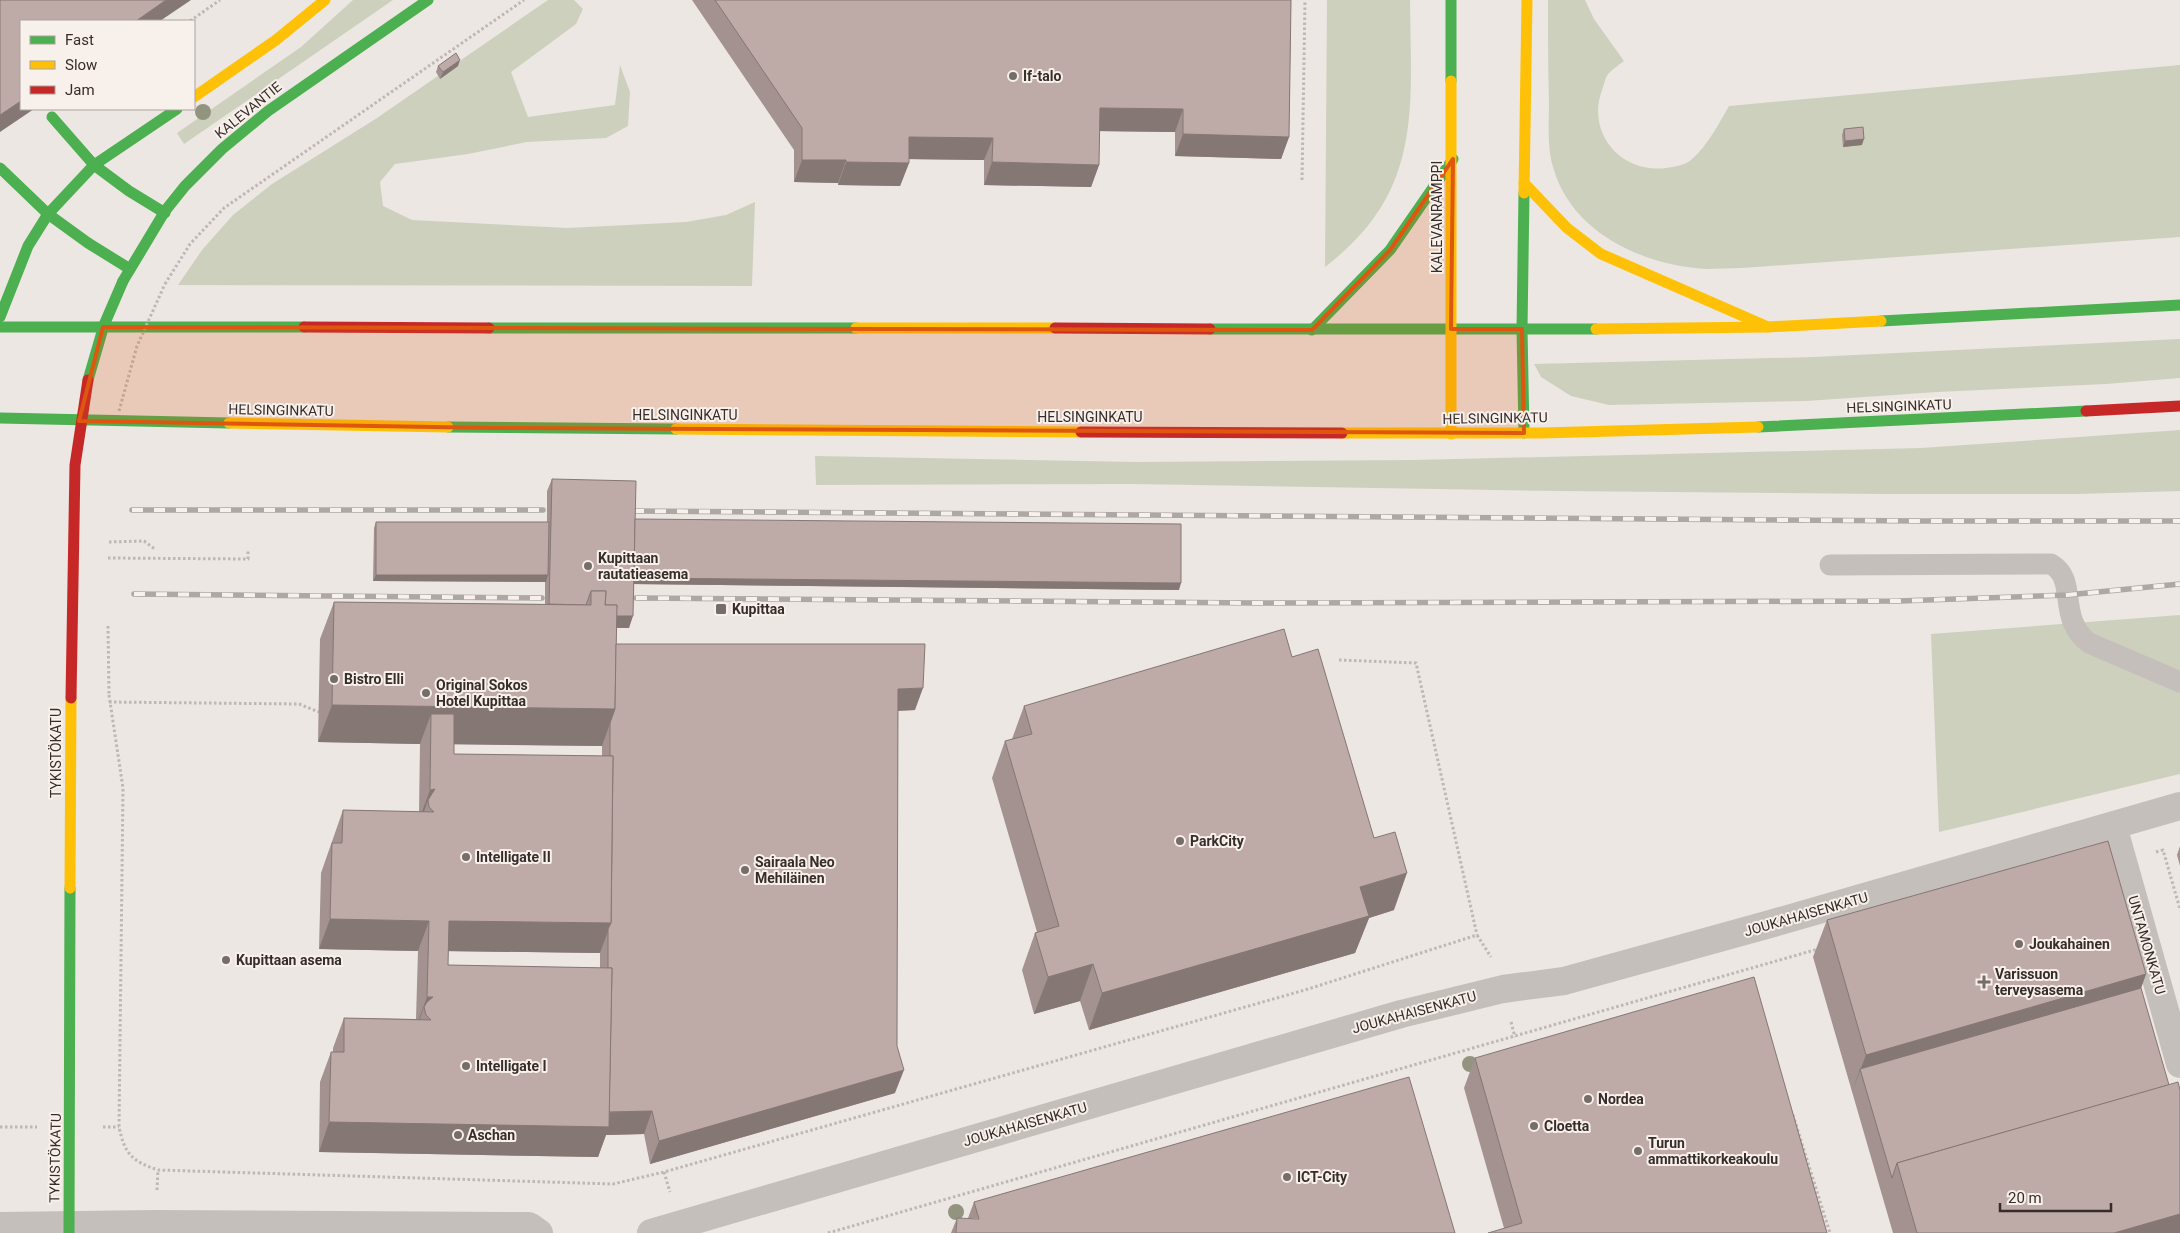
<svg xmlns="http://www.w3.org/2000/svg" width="2180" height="1233" font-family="Roboto,sans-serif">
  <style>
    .green { fill: #ced0be }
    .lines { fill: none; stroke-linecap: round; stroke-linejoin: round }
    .path { stroke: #beb7b4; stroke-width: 3; stroke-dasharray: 2.5 2.5; stroke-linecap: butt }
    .lane { stroke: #c5bfbb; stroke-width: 21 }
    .street { stroke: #c5bfbb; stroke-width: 28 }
    .fast { stroke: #4caf50; stroke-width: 11 }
    .slow { stroke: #ffc107; stroke-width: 11 }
    .jam { stroke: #c62828; stroke-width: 11 }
    .rail-casing { stroke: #ada8a5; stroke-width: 5.5 }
    .rail { stroke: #f8f0ea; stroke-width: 4; stroke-dasharray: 11; stroke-linecap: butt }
    .path-bridge { stroke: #beb7b4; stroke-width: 3; stroke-dasharray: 2.5 2.5; stroke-linecap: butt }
    .fast-bridge { stroke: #4caf50; stroke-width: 11 }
    .jam-bridge { stroke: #c62828; stroke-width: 11 }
    .tree { fill: #929480 }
    .wall { fill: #a3928f; fill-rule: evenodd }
    .shaded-wall { fill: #857774 }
    .building { fill: #beaaa6; stroke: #857774 }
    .marked { fill: #df570e; fill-opacity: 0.2; stroke: #df570e; stroke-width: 4; stroke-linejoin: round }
    .poi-dot { fill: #766d6a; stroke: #f8f0ea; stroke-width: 2 }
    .labels { text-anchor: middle; stroke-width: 4; stroke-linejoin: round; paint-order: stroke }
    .poi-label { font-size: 14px; font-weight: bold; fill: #362c2a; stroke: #f8f0ea; text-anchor: start }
    .street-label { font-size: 14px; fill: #362c2a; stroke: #f8f0ea }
  </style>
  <rect width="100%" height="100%" fill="#ece7e2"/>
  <g class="green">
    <path d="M353,0H393L184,144L177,133L301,47Z"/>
    <path d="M548,0H574L583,9L576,24L511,72L528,117L615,105L620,65L630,92L628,126L606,138L527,142L468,154L395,164L380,182L383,206L412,220L568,228L686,222L726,215L755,202L752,286L178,285L202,250L233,215L272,184L377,118Z"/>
    <path d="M1327,0H1410C1411,111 1423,192 1325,267Z"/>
    <path d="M1548,0H1585L1594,19L1624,61C1619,65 1614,68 1609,73C1605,77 1604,85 1602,90C1586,133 1621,174 1666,168C1674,167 1685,165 1691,160C1708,145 1718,125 1729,106L2180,65V237L1742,268C1731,268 1719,269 1708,269C1644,266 1571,233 1553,167C1547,147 1549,123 1549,103C1548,69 1548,34 1548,0Z"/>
    <path d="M2180,339V378L2106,384L1937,392L1806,401L1609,405L1571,396L1541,377L1534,364L1814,357Z"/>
    <path d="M2180,430V491L2078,494H1882L1560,491L1133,484L816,485L815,456L1136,462L1414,460L1921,448Z"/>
    <path d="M2180,615V774L1939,832L1931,634Z"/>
  </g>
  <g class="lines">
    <g class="path">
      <path d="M190,21L220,0"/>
      <path d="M1302,180L1305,0"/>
      <path d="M165,284L190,244L224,208L524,0"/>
      <path d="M109,542L144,541L156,550"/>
      <path d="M108,558L248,559V551"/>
      <path d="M1339,660L1416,663L1477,935"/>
      <path d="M109,695L123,788L119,1127C125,1155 132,1161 158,1170L613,1184L664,1172L1305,990L1477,935L1491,957"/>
      <path d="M109,702L299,704L319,712"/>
      <path d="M2156,852L2163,850L2180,909"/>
      <path d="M1511,1022L1515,1037"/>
      <path d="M1793,1115L1830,1233"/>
      <path d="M0,1127H37"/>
      <path d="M103,1127H119"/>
      <path d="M664,1172L670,1192"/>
      <path d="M157,1190L158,1170"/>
      <path d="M828,1233L1818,949"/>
    </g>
    <path class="lane" d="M1830,565L2051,564C2079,580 2056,618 2089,643L2180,682"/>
    <g class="street">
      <path d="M2113,826L2180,1064"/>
      <path d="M0,1226L155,1224L529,1226L539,1233"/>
      <path d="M651,1233L1401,1014L1503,989L1564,981L1770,924L2180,806"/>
    </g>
    <g class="fast">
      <path d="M1451,0V81"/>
      <path d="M52,117L94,165L129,191L165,213"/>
      <path d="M0,168L48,214L88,243L130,269"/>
      <path d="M123,281L165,211L185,186L222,149L268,111L428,0"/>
      <path d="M0,317L28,246L48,214L94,165L177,109"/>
      <path d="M1881,321L2180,305"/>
      <path d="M0,327H304"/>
      <path d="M489,328H856"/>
      <path d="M1210,329H1596"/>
      <path d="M1312,330L1390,250L1453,159"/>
      <path d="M0,418L229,423"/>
      <path d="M448,427L676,429"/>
      <path d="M1758,427L2086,411"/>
      <path d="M1524,433L1522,329L1524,193"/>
      <path d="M69,1233L70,888"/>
    </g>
    <g class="slow">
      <path d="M1451,81V434"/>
      <path d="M194,97L276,40L325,0"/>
      <path d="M1524,183L1567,228L1601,254L1768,327"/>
      <path d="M1524,193L1527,0"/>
      <path d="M856,328H1055"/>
      <path d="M1596,329L1768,327L1881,321"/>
      <path d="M229,423L448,427"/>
      <path d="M676,429L1081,432"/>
      <path d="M1342,433H1542L1758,427"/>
      <path d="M70,888L71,698"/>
    </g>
    <g class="jam">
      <path d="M304,327L489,328"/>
      <path d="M1055,328L1210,329"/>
      <path d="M2086,411L2180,406"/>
      <path d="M1081,432L1342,433"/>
    </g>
    <g class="rail-casing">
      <g id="rail">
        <path d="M132,510H543"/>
        <path d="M633,511L1920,521H2180"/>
        <path d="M134,594L542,598"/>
        <path d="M636,598L1255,603L1899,601L2067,595L2180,584"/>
      </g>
    </g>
    <use href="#rail" class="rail"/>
    <g class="path-bridge">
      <path d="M119,411L137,346L165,284"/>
      <path d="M108,626L109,695"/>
    </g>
    <path class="fast-bridge" d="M88,380L104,325L123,281"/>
    <path class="jam-bridge" d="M71,698L75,465L88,380"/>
  </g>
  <g class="tree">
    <circle cx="203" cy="112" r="8"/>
    <circle cx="1470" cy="1064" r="8"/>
    <circle cx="956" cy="1212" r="8"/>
  </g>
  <g class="wall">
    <path d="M692,0H1291L1289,137L1281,159L1175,156V132L1099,131V165L1091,187L984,185V160L909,159V163L900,186L838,185V183L794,182V150Z"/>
    <path d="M438,66H458L440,79L436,72Z"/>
    <path d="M1844,129L1862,145L1843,147L1842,135Z"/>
    <path d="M552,479L635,519L1179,590L634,584L629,628H616V644L915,710L898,711L895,1093L650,1164L644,1134L606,1135L598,1157L319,1152L320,1082L331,1052H333V1048L344,1018L416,1019L418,951L319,949L321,873L343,810L419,812L420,744L318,742L320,639L334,602L545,604V582L373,581L374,528L376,522H547V491ZM454,744L602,746V745V756L454,754ZM448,951L600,953V952V968L448,965Z"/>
    <path d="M1292,657L1394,910L1369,918L1355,953L1089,1030L1080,1001L1034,1014L1022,970L1035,933L1037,932L992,778L1005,741L1012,739L1024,706Z"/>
    <path d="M2180,846V866L2177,855Z"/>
    <path d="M1827,920L2146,974L2141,988L2180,1233H1893L1813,957Z"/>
    <path d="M1475,1058L1827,1233L1504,1228L1464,1088Z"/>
    <path d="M974,1202L1455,1233L968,1218Z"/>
    <path d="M957,1218L956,1233H951Z"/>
  </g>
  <g class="shaded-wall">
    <path d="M166,0H191L160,21H136Z"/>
    <path d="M460,60L458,66L440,79L443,72Z"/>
    <path d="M21,101V109H34L0,132V115Z"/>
    <path d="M1100,108L1183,109L1175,132L1092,131Z"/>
    <path d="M1183,134L1289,137L1281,159L1175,156Z"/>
    <path d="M909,137L993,138L984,160L901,159Z"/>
    <path d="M1864,139L1862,145L1843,147L1845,141Z"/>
    <path d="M802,160H846L838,183L794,182Z"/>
    <path d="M846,162L909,163L900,186L838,185Z"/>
    <path d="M992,162L1099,165L1091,187L984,185Z"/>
    <path d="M376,575H548L546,582L373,581Z"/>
    <path d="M632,578L1181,583L1179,590L630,584Z"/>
    <path d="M587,615L633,616L629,628L582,627Z"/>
    <path d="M923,688L915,710L890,711L898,689Z"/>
    <path d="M332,705L615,709L602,746L431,744V714L420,744L318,742Z"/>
    <path d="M435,789L428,800L421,820H419L430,790Z"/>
    <path d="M1407,873L1394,910L1369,918L1355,953L1089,1030L1102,993L1360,887Z"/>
    <path d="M330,919L429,921L418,951L319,949Z"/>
    <path d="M449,921L611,923L600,953L438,951Z"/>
    <path d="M1093,964L1080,1001L1034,1014L1048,977Z"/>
    <path d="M2146,974L2133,1011L1860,1069L1852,1092L1866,1055Z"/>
    <path d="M427,997H433L424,1007L417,1027H416Z"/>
    <path d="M904,1070L895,1093L650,1164L659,1141Z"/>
    <path d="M652,1111L644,1134L606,1135L598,1157L319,1152L329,1122Z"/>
    <path d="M2180,1214V1233H2114Z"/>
  </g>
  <g class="building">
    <path d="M0,0H166L136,21H21V101L0,115Z"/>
    <path d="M715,0H1291L1289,137L1183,134V109L1100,108L1099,165L992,162L993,138L909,137V163L846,162V160H802V128Z"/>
    <path d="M456,53L460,60L443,72L438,66Z"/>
    <path d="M1863,127L1864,139L1845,141L1844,129Z"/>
    <path d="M552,479L636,481L633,616H616L617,605H605L606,591H591L586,605L549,604Z"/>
    <path d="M635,519L1181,524V583L634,578Z"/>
    <path d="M376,522H549L548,575H376Z"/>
    <path d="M591,591H606L605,605H617L615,709L332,705L334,602L591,605Z"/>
    <path d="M1284,629L1292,657L1318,649L1374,838L1395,832L1407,873L1360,887L1369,916L1102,993L1093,964L1048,977L1035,933L1059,926L1005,741L1032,734L1024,706Z"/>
    <path d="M616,644H925L923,688L898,689L897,1046L904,1070L659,1141L652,1111L609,1112L612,968H608V929L611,923L613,756H610V723L615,709Z"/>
    <path d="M431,714H454V754L613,756L611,923L449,921L448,965L612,968L609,1127L329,1122L331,1052H344V1018L431,1020L426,1015L424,1007L427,1002L433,997H427L429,921L330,919L332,843H342L343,810L434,812L429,807L428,800L435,789L430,790Z"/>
    <path d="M2108,841L2146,974L1866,1055L1827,920Z"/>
    <path d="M1754,977L1827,1233H1488L1522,1223L1475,1058Z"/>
    <path d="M2141,988L2169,1085L1897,1163L1892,1178L1860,1069Z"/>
    <path d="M1409,1077L1455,1233H956L957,1218L979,1219L974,1202Z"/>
    <path d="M2178,1082L2180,1090V1214L2114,1233H1917L1897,1163Z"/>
  </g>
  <path class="marked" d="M1453,159L1451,329H1522L1524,433L493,428L79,421L103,327L1312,330L1390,250Z"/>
  <g class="poi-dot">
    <circle cx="1013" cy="76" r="5"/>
    <circle cx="588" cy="566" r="5"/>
    <rect x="715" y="603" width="12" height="12" rx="2.5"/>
    <circle cx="334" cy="679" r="5"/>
    <circle cx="426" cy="693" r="5"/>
    <circle cx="1180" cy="841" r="5"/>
    <circle cx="466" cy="857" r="5"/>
    <circle cx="745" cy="870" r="5"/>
    <circle cx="2019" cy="944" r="5"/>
    <circle cx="226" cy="960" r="5"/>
    <path d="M1981.5 974.5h5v5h5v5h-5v5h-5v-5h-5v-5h5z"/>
    <circle cx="466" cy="1066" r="5"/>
    <circle cx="1588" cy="1099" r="5"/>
    <circle cx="1534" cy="1126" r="5"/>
    <circle cx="458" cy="1135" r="5"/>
    <circle cx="1638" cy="1151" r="5"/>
    <circle cx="1287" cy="1177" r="5"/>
  </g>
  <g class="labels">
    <g class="poi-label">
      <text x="1023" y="81">If-talo</text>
      <text x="598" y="563">Kupittaan<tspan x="598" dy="16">rautatieasema</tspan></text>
      <text x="732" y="614">Kupittaa</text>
      <text x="344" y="684">Bistro Elli</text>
      <text x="436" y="690">Original Sokos<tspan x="436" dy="16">Hotel Kupittaa</tspan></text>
      <text x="1190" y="846">ParkCity</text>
      <text x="476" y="862">Intelligate II</text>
      <text x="755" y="867">Sairaala Neo<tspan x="755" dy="16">Mehiläinen</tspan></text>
      <text x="2029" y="949">Joukahainen</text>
      <text x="236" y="965">Kupittaan asema</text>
      <text x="1995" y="979">Varissuon<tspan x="1995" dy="16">terveysasema</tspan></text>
      <text x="476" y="1071">Intelligate I</text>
      <text x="1598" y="1104">Nordea</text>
      <text x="1544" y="1131">Cloetta</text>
      <text x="468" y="1140">Aschan</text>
      <text x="1648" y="1148">Turun<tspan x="1648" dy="16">ammattikorkeakoulu</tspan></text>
      <text x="1297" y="1182">ICT-City</text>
    </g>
    <g class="street-label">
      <text transform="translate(248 110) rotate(-39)" y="5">KALEVANTIE</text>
      <text transform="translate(1437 217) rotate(-90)" y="5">KALEVANRAMPPI</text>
      <text transform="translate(1899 406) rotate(-2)" y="5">HELSINGINKATU</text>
      <text transform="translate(281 410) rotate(1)" y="5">HELSINGINKATU</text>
      <text x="685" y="420">HELSINGINKATU</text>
      <text x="1090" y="422">HELSINGINKATU</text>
      <text transform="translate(1495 418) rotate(-1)" y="5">HELSINGINKATU</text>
      <text transform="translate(56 753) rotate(-90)" y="5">TYKISTÖKATU</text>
      <text transform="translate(1806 914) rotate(-16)" y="5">JOUKAHAISENKATU</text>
      <text transform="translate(2147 945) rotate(74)" y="5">UNTAMONKATU</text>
      <text transform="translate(1414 1012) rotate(-15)" y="5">JOUKAHAISENKATU</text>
      <text transform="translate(1025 1124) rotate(-16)" y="5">JOUKAHAISENKATU</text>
      <text transform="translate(55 1158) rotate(-89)" y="5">TYKISTÖKATU</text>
    </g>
  </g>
  <rect x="20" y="20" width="175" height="90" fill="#f8f0ea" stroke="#aaa29d"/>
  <rect x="30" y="36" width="25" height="8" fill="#4caf50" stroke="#aaa29d"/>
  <text x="65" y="45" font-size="15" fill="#362c2a">Fast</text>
  <rect x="30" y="61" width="25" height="8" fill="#ffc107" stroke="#aaa29d"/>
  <text x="65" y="70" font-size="15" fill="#362c2a">Slow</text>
  <rect x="30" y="86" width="25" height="8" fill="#c62828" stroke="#aaa29d"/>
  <text x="65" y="95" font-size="15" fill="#362c2a">Jam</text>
  <path d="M2000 1203v8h111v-8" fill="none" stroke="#362c2a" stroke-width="2.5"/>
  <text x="2008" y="1203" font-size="15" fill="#362c2a" stroke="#f8f0ea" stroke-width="4" paint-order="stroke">20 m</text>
</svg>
